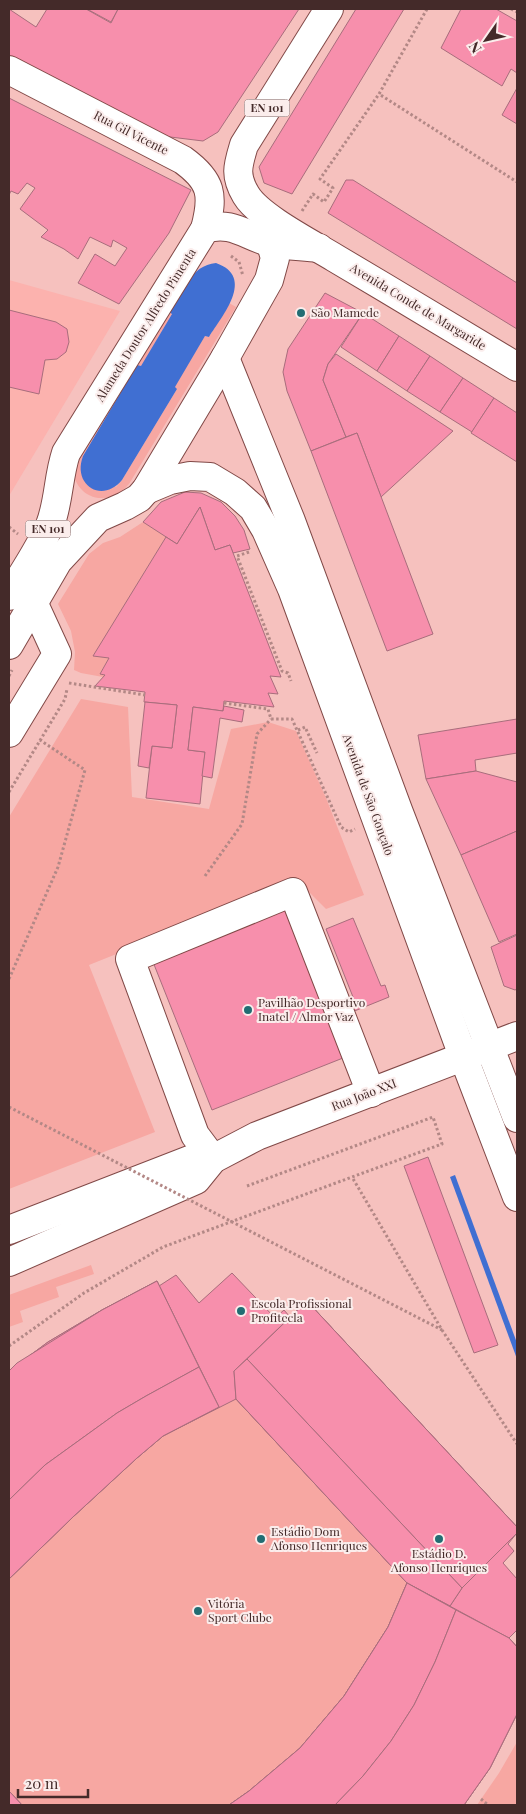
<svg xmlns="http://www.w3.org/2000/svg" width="526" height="1814" font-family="'Playfair Display',serif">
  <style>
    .built { fill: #fcb2ae }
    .green { fill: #f7a7a2 }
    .water { fill: #406fd2 }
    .building { fill: #f78fac; stroke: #a86d7c }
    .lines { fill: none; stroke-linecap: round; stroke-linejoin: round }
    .minor-casing { stroke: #814947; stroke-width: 30 }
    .major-casing { stroke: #814947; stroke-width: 30 }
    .path { stroke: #b38886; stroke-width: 3; stroke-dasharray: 2.5 2.5; stroke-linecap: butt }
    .minor { stroke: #fff; stroke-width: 28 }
    .major { stroke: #fff; stroke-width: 28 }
    .path-bridge { stroke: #b38886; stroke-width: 3; stroke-dasharray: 2.5 2.5; stroke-linecap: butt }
    .poi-dot { fill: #226d73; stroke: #fbedec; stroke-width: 2 }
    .labels { text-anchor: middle; stroke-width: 4; stroke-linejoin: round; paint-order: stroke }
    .shield { fill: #fbedec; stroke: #7b6464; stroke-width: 1 }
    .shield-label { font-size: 11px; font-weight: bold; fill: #442a29 }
    .street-label { font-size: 12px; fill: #442a29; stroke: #fbedec }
    .poi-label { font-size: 12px; fill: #442a29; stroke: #fbedec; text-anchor: start }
  </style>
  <rect width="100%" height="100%" fill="#f6c1be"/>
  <path class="built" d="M9,280L120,311L9,496Z"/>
  <g class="green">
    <path d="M189,279L170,313L172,314L141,367L137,365L83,456L116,487L122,480L177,389L174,387L205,336L209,337L229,303L236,307L129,484C105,511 71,497 72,461Z"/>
    <path d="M143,522L166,537L94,656L109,658L100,673L105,675L103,677L81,673L74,670L75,652L71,631L58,604L89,554L103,543L120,537Z"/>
    <path d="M81,699L128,707L132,797L209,809L231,729L268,722L296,731L326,798L364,895L326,909L298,881L89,965L155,1132L9,1189V817Z"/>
    <path d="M91,1265L94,1274L56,1287L59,1297L20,1311L23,1322L9,1327V1295Z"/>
    <path d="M232,1273L274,1318L284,1310L290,1316L307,1301L517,1527V1533L508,1544L514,1551L503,1563L517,1579V1630L509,1638L517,1647V1714L490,1768L464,1805H9V1371L48,1342L102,1310L159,1286L176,1275L199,1303Z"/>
    <path d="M517,1742V1805H477L499,1773Z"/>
  </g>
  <g class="water">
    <path d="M216,263C256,277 222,316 209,337L205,336L175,387L177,389L122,480C102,504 72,485 83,456L137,365L141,366L172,314L169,312C181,293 191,265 216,263Z"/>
    <path d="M455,1175L517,1343V1359L450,1177Z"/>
  </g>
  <g class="building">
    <path d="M9,9L36,27L47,9H86L111,23L118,9H299L218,132L203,141L154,135L9,61Z"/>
    <path d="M87,9H118L111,22Z"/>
    <path d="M356,9H404L292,194L264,183L259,167Z"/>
    <path d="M461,9H496L517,21V73L511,69L502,86L441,48Z"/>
    <path d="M517,88V124L502,115Z"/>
    <path d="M9,98L191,190L169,233L119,304L78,283L95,254L115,266L127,248L113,240L111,247L90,237L78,259L64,249L41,237L48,230L20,209L35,188L27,183L18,194L11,191L9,195Z"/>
    <path d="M346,180H353L517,283V329L328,213Z"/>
    <path d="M325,293L363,313L328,364L323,380L346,437L311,451L287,391L283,372L288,349Z"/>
    <path d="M9,310L56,322L67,329L69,342L66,352L57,359L45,360L39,394L9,387Z"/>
    <path d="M363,313L399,336L377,371L341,347Z"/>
    <path d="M399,336L430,356L407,391L377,371Z"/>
    <path d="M336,354L453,431L381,497L357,433L346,437L323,380L328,364Z"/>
    <path d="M430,356L463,378L440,412L407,391Z"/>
    <path d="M463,378L494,398L472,432L440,412Z"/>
    <path d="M494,398L517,413V462L471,433Z"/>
    <path d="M357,433L433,634L387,651L311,451Z"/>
    <path d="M185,492L201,493L221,502L235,516L244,530L250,549L233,553L230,545L215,550L200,507L177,544L143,522L161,502Z"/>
    <path d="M200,507L215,550L230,545L281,677L270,676L278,694L268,693L274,707L224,701L223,711L193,707L188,750L205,752L200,804L146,798L152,746L172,748L177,705L144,702L145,692L95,686L105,675L100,674L109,658L93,656L166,537L177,544Z"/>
    <path d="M145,702L177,705L172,748L152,746L149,768L138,766Z"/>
    <path d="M224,706L244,710L242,722L220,718L212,778L202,776L205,752L188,750L193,707L223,711Z"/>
    <path d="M517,719V753L475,760L476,771L426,779L418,735Z"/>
    <path d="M476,771L517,782V831L461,855L426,779Z"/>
    <path d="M517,831V934L499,942L461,855Z"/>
    <path d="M285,910L343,1058L212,1110L153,962Z"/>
    <path d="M353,918L381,986L385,985L389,997L352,1012L347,999L353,997L326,929Z"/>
    <path d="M517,935V989L515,990L504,986L491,947Z"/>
    <path d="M428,1157L498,1345L474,1353L404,1166Z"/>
    <path d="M232,1273L275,1318L284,1310L290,1317L307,1301L517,1527V1533L508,1544L514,1551L503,1563L517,1579V1630L509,1638L517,1647V1714L490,1768L464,1805H229L249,1791L300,1748L344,1696L388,1627L407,1583L236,1399L163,1436L137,1458L74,1516L9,1579V1371L48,1342L102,1310L157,1281L159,1286L176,1275L199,1303Z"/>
    <path d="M157,1281L219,1407L163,1436L137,1458L74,1516L9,1579V1371L48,1342L102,1310Z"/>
    <path d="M157,1281L199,1367L146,1396L117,1413L45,1465L9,1500V1371L17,1363L102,1310Z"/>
    <path d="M307,1301L517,1527V1533L462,1588L450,1606L407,1583L236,1399L234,1371Z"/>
    <path d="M307,1301L517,1527V1533L462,1588L247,1359Z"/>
    <path d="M247,1359L462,1588L450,1606L407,1583L236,1399L234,1371Z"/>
    <path d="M199,1367L219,1407L163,1436L137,1458L74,1516L9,1579V1500L45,1465L117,1413L146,1396Z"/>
    <path d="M407,1583L509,1638L517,1647V1714L490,1768L464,1805H229L249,1791L300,1748L344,1696L388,1627Z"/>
    <path d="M407,1583L456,1610L435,1662L414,1705L391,1741L363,1776L335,1805H229L249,1791L300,1748L344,1696L388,1627Z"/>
    <path d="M456,1610L509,1638L517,1647V1714L490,1768L464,1805H335L363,1776L391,1741L414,1705L435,1662Z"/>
    <path d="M9,1791L22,1805H9Z"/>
    <path d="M9,1791L22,1805H9Z"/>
    <path d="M9,1791L22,1805H9Z"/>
  </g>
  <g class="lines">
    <g class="minor-casing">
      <g id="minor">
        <path d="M9,70L183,160C212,181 214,195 205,229"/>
        <path d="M225,358L291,521L398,810L517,1118"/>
        <path d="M146,490L170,480L190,476L210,477L235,492L253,508L266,530L292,589L463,1056L517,1197"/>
        <path d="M9,733L57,654L34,604"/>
        <path d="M213,1159L195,1135L130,959L293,892L371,1093"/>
        <path d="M9,1230L192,1159H213"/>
        <path d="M9,1262L196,1180L213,1159L257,1136L517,1036"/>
      </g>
    </g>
    <g class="major-casing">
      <g id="major">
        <path d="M329,9L244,145C238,165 234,175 246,195C259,217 312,244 335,258C396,294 457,331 517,367"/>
        <path d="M9,596C23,573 39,550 50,525C59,502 58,477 66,453L205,229C232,220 247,237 272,243C287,246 304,246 319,248"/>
        <path d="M9,645L58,561L98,518L125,506L139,498L146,490L225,358L269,280L275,258L266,227"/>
      </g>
    </g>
    <g class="path">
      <path d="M427,9L379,94L517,182"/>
      <path d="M511,9L517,12"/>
      <path d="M302,211L313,194L324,202L333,188L320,179L379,94"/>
      <path d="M231,256L239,262L243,276"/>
      <path d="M9,527L18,534"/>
      <path d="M249,552L237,556L282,671L288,673L291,681"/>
      <path d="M9,676L12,670"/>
      <path d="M69,683L145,695"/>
      <path d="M224,703L268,709L271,719H292L341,827L349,832L355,829"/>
      <path d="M298,730L305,727L317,753"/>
      <path d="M9,792L65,699L67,689"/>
      <path d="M205,876L242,824L257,734L271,719"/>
      <path d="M9,979L58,867L85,770L40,740"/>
      <path d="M247,1186L433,1117L442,1144L352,1177L442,1330L517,1444"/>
      <path d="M9,1346L84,1293L163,1247L352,1177"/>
      <path d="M481,1799L488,1805"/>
    </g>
    <use href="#minor" class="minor"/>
    <use href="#major" class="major"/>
    <path class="path-bridge" d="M9,1107L442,1330"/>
  </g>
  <g class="poi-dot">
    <circle cx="301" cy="313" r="5"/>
    <circle cx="248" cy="1010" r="5"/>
    <circle cx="241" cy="1311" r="5"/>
    <circle cx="261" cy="1539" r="5"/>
    <circle cx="439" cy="1539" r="5"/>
    <circle cx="198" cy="1611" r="5"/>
  </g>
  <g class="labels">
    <g class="shield">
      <rect x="244.5" y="99.5" width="45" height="17" rx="4"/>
      <rect x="25.5" y="520.5" width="45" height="17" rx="4"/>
    </g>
    <g class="shield-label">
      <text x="267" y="112">EN 101</text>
      <text x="48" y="533">EN 101</text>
    </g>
    <g class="street-label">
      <text transform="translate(131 133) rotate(27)" y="4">Rua Gil Vicente</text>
      <text transform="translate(418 307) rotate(31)" y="4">Avenida Conde de Margaride</text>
      <text transform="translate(146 325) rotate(-58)" y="4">Alameda Doutor Alfredo Pimenta</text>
      <text transform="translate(368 795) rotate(70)" y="4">Avenida de São Gonçalo</text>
      <text transform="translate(364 1095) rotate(-21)" y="4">Rua João XXI</text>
    </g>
    <g class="poi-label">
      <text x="311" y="317">São Mamede</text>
      <text x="258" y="1007">Pavilhão Desportivo<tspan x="258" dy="14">Inatel / Almor Vaz</tspan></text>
      <text x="251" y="1308">Escola Profissional<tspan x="251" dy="14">Profitecla</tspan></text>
      <text x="271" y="1536">Estádio Dom<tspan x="271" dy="14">Afonso Henriques</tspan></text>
      <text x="439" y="1558" text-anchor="middle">Estádio D.<tspan x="439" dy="14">Afonso Henriques</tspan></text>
      <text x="208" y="1608">Vitória<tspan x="208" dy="14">Sport Clube</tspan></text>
    </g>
  </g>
  <rect width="526" height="1814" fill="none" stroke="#442a29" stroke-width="20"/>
  <g transform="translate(486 40) rotate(236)" stroke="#fbedec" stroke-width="4" paint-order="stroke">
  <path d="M0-4L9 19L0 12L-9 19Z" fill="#442a29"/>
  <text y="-8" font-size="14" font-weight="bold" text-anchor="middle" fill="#442a29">N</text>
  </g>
  <path d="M18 1789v8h70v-8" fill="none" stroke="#442a29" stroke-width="2.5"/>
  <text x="25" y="1789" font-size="15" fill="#442a29" stroke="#fbedec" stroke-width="4" paint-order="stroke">20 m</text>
</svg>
